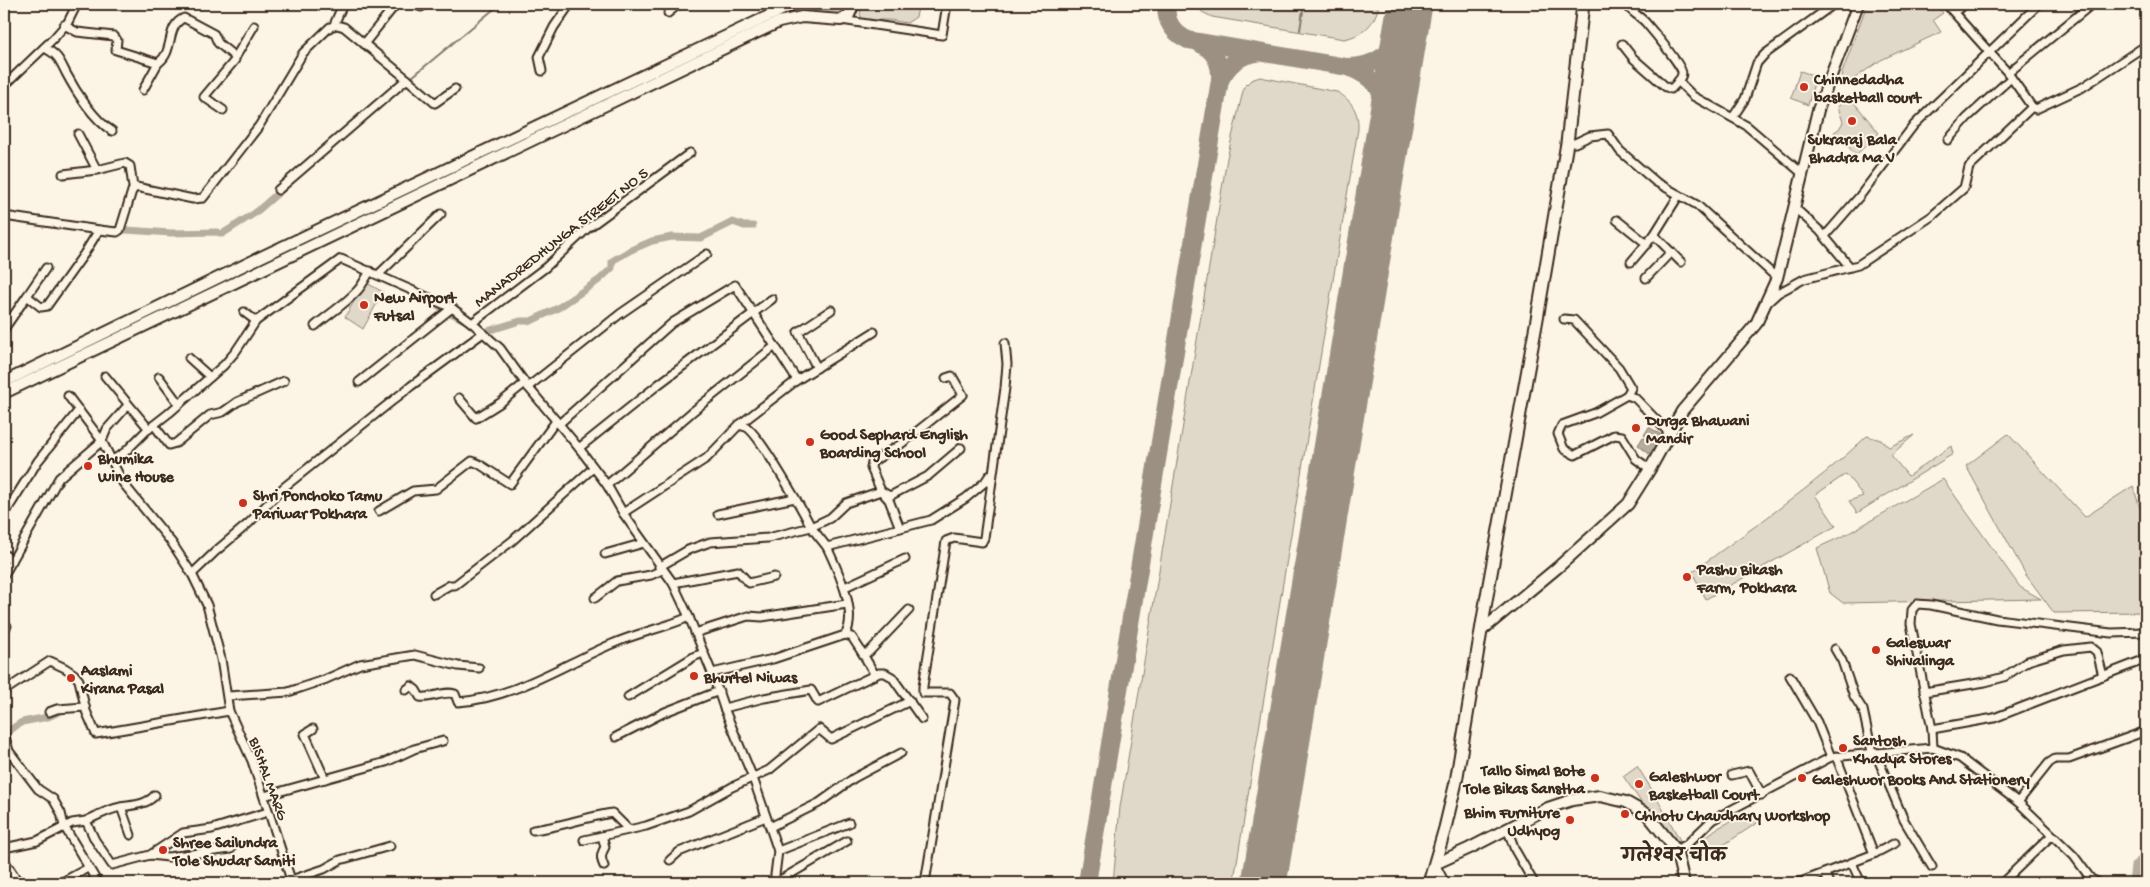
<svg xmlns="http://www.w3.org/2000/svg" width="2150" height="887" font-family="'Gochi Hand','Playpen Sans Deva',sans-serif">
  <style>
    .green { fill: #e0d8c8; stroke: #8e8173 }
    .water { fill: #b7ad9e; stroke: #85796b }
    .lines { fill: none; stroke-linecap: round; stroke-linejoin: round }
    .stream { stroke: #85796b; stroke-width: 2 }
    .canal { stroke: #b7ad9e; stroke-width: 7 }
    .river { stroke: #b7ad9e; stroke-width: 11 }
    .taxiway { stroke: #9c9082; stroke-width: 18 }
    .runway { stroke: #9c9082; stroke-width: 45 }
    .street-casing { stroke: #3b2a1e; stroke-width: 11 }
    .secondary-casing { stroke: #3b2a1e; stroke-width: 14 }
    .primary-casing { stroke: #3b2a1e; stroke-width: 15 }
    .street { stroke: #fcf5e5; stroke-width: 7 }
    .secondary { stroke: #fcf5e5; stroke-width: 10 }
    .primary { stroke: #fcf5e5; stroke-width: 11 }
    .poi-dot { fill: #c8321e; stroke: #fcf5e5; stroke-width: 2 }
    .labels { text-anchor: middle; stroke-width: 4; stroke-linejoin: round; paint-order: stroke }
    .poi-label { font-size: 16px; font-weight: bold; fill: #3b2a1e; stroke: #fcf5e5; text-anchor: start }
    .street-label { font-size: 16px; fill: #3b2a1e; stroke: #fcf5e5 }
    .neighbourhood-label { font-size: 18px; font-weight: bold; fill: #3b2a1e; stroke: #fcf5e5 }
  </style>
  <rect width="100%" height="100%" fill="#fcf5e5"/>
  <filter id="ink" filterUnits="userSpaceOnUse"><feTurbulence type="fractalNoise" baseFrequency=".02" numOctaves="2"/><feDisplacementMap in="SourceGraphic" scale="10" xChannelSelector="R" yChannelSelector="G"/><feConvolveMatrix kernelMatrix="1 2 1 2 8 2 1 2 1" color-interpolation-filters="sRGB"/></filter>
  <g filter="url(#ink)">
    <g class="green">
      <path d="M802,4H846L844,11L840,14L833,15L798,9L797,6Z"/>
      <path d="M862,4H875L895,8V4L906,6V4H919L916,17L907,23L889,20H863L860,15Z"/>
      <path d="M1196,4H1379C1375,24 1364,35 1344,39L1212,17L1202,12Z"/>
      <path d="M1867,4H1936L1943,13L1933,20L1941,32L1881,60L1849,82L1841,76Z"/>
      <path d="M1800,71L1816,76L1808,105L1791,98Z"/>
      <path d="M1260,77L1337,92C1352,100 1359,113 1358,129L1235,874L1232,883H1113L1120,807L1227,158L1244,87L1251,80Z"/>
      <path d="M1848,95L1879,133L1856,155L1834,132L1839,129L1843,122L1838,107Z"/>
      <path d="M365,282L383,292L363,329L345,317Z"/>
      <path d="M2008,434L2085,517L2133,486L2146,527V612L2054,613L2026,575L1966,466Z"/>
      <path d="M1914,435L1891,455L1908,476L1951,446L1953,454L1857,513L1849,501L1863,496L1846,474L1815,495L1836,526L1706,599L1692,572C1752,528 1813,487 1867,436L1881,440L1889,447Z"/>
      <path d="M1943,479L2020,587L2041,599L1843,603L1830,593L1817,548L1849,533Z"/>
      <path d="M1637,766L1654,793L1681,842L1673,840L1654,815L1641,802L1623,776Z"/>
      <path d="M1751,811L1760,821L1725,844L1710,851L1702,840L1716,829Z"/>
    </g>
    <path class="water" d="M1649,427L1660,434L1657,443H1654L1655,447L1649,454L1638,445L1643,437L1650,442L1651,439L1644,435Z"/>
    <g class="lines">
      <g class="stream">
        <path d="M1300,30L1304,4"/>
        <path d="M412,77L500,4"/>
        <path d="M1921,752L1937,753"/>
        <path d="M1973,772L1981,778"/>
        <path d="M1989,784L1999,792"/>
        <path d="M1740,809L1780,788"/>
        <path d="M2070,857L2085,877"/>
        <path d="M1690,883L1683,852L1685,848L1695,844L1714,823"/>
      </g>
      <g class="canal">
        <path d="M126,230L171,233L217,232L222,234L255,213L285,187"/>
        <path d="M416,295L462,319"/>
        <path d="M478,331L481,333L520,321H531L558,308L599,280L612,268V261L631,250L652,241L672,237L701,238L733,222L744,226H753"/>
        <path d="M7,732L22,722L48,717L59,712"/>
      </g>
      <path class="river" d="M2134,883L2136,866L2146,858"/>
      <g class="taxiway">
        <path d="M1167,4C1164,20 1173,33 1188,40L1347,67C1378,67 1395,51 1407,24"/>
        <path d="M1199,43C1215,51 1221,63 1220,80C1229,64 1238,56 1256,53"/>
        <path d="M1348,67C1379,78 1389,98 1390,129"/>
        <path d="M1087,883L1220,80"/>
      </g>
      <path class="runway" d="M1264,883L1410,4"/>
      <g class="street-casing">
        <g id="street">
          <path d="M414,4L421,7L426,4"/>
          <path d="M1954,12L1965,4"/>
          <path d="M668,13L679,4"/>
          <path d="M841,20L942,35L947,4"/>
          <path d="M64,25L77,32L114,36L117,40L116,50L158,63C175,52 165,26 184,18L214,34L218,43L234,56L235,60L204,97L223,110"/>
          <path d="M334,25L343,4"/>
          <path d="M364,44L396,4"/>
          <path d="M1622,44L1633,58L1666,87L1671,89C1675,85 1682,79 1682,73C1683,67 1652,30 1646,23C1641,17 1634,14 1629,8"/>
          <path d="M44,48C58,54 60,61 66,73C76,92 94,120 112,131"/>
          <path d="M235,58L254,26"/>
          <path d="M542,71L539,57L554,27L570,4"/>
          <path d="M2008,73L2092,4"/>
          <path d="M407,79L435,103L455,89"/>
          <path d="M1678,81L1693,96L1747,126L1803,174"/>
          <path d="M4,86L54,38L68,22L77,4"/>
          <path d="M143,90L158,63"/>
          <path d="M2032,107L2036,109L2083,87L2142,48"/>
          <path d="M1733,117L1745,99L1757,63L1765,54L1834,4"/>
          <path d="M78,134L97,170"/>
          <path d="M1948,140L1967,118L2011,78"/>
          <path d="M1567,143H1575L1590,136L1608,134L1620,151L1656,182L1697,205L1777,278"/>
          <path d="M63,174L97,170L125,163L130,166L133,187"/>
          <path d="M1795,208L1820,231L1850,267"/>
          <path d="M4,216L99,230L84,254L47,306L41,307L27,296L4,329"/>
          <path d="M1617,220L1647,244"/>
          <path d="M99,230L117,232L120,230L132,191L136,187L193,199L203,198L259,126L303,53L330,27L337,25L344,27L407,79L278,190"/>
          <path d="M1654,235L1671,252"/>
          <path d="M1825,236L1859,197L1914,125L2039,4"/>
          <path d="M1631,262L1654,235L1679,195"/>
          <path d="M378,275L441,214"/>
          <path d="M1646,278L1671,252L1681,262"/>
          <path d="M27,296L46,268"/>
          <path d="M1767,303L1778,293L1804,279L1858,265L1932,216L1964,188L1969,167L2032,107L2008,73L1946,4"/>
          <path d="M244,312L256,321"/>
          <path d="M1564,319L1574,320L1619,368L1631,388L1627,395"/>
          <path d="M472,323L546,267L588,228L690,153"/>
          <path d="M315,326C329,314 344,305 357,291C362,286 366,278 370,271"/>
          <path d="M189,358L210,377"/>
          <path d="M817,368L798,332L831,310"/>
          <path d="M105,376L149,429"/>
          <path d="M159,377L179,404"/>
          <path d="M359,382L452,308"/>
          <path d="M528,387L620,314L707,254"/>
          <path d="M68,396L102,441L123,483L172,543L192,574L207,605L221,659L229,711L252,761L292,883"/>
          <path d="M459,398L476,418L500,403L525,383"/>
          <path d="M559,424L672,323L735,285L775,346"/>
          <path d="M154,425L169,445L176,443L210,415L223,412L237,402L284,381"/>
          <path d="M579,448L659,384L772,299"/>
          <path d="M113,460L125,452L146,431L169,413L224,365L236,351L256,321L341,259L452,308L472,323L500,348L528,387L579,448L607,485L623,513L673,583L689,617L712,673L724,708L753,778L778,851L774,883"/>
          <path d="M1650,469L1636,459L1622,436L1614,435L1575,455L1564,449L1558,434L1562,425L1595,413L1627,395L1635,398L1670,434"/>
          <path d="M607,485L692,412L775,346L797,380"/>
          <path d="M379,511L413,491L436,489L472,461L479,464L510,484L556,421"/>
          <path d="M623,513L707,458L739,425L797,380L874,332"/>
          <path d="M718,514L795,498"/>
          <path d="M4,515L38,461L79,410"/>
          <path d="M900,528L889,500L881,491L890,496L928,476L961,448"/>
          <path d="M827,547L811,527L830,518L846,503L881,491L871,468L872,462L901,444L963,395L952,376L946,378"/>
          <path d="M4,554L12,561"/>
          <path d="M605,554L644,543"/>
          <path d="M659,567L688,550L710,542L768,538L811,527C803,511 758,432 746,427C744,426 741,426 739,425"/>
          <path d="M192,574L216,551L249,523L283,488L411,386L483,333"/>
          <path d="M4,575L59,478L102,441L107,429L128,405"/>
          <path d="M673,583L738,571L749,583L774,577"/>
          <path d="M845,587L905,559"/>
          <path d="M434,594L450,585H455L512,541L593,468"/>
          <path d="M595,598L617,581L651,575L662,570"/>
          <path d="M4,624L7,626L4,630"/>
          <path d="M695,633L748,616L762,617L847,604"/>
          <path d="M845,635L852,637L863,654L869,652L909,610"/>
          <path d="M1835,649L1842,661L1854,696L1863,710L1872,752"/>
          <path d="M863,654L875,675"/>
          <path d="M712,673L773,659L845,635C859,613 837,569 827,547L931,520L966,498L985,482L989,476"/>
          <path d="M1790,676L1817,722L1831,757"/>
          <path d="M406,690L411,686L416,690L420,697C432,699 443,690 455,694L458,702C514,698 562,665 612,644C637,633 664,628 689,617"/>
          <path d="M4,691L50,661L65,668L74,674L79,680L86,711L96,734L229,711"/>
          <path d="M1924,692L1985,682L2004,677L2028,661L2064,650L2091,647L2097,652L2103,676"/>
          <path d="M228,696L288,692L324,680L360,664L415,655L458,666L479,668"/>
          <path d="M628,697L695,656L704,653"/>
          <path d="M724,708L764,698L811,690L818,702L879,673H885L892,677L922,719"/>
          <path d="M49,712L57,709L85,707"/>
          <path d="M313,729L305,734L325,779"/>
          <path d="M1932,729L1994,718L2146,659"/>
          <path d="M4,733L9,751L38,789L53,799L61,813L64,826L98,883"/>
          <path d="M616,737L665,712L719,691"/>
          <path d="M1933,748L1932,729L1911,624L1912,610L1917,604L1931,605L1997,619L2111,633L2146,632"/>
          <path d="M1875,752L1904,820L1932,867"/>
          <path d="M1732,775L1749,771L1762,795"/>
          <path d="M264,796L386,762L414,749L443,741"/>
          <path d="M2018,802L2049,763L2055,759H2069L2146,731"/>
          <path d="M121,807L131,835"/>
          <path d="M86,821C96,816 109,809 121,807C132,805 147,805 155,795"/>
          <path d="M770,827L819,803L854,778L901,753"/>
          <path d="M1507,828L1515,850L1534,883"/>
          <path d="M533,830C560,827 585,817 612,813L628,829"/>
          <path d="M602,836L605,847C601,854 600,858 604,866"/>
          <path d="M584,840L646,826L689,811L732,787L769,770L819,729L831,739L910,701"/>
          <path d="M4,848L37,841L72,823L86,821L95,840L112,865L150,855L183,833L212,829L268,812"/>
          <path d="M1676,850L1686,845L1712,820L1831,757L1933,748L1960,758L2018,802L2074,856L2091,879L2099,883"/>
          <path d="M778,851L849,823"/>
          <path d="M1874,854L1895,843"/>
          <path d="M150,855L168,857L231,849"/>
          <path d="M4,860L19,883"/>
          <path d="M670,860L679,852L766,817"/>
          <path d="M1852,863L1861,883"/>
          <path d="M1435,864L1445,883"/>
          <path d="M1825,874L1829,883"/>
          <path d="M291,880L324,869L340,860L390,846"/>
          <path d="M200,882L201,883"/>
          <path d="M60,883L88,868"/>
          <path d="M775,883L847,841"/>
          <path d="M925,883L955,700L950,693H923V686L946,541L954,538L982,542L984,538L1005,388L1007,364L1005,343"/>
          <path d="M1798,883L1874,854L1836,756"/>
          <path d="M2002,883L2051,836"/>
          <path d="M2145,883L2146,880"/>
        </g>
      </g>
      <g class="secondary-casing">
        <g id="secondary">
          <path d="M4,382L261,257L794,4"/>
          <path d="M4,393L779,22L802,17L841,20L849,15L854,4"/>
          <path d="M1481,631L1557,568L1628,504L1650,469L1682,411L1756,324L1777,278L1818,110L1858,4"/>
          <path d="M1435,864L1470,848L1548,808L1572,800L1600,796L1626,802L1647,814L1676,850L1684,883"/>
        </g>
      </g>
      <g class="primary-casing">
        <path id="primary" d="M1429,883L1445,828L1456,782L1486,601L1537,319L1567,143L1583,4"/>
      </g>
      <use href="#street" class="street"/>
      <use href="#secondary" class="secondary"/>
      <use href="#primary" class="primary"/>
    </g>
  </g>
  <g class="poi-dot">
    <circle cx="1804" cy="87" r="5"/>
    <circle cx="1852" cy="121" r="5"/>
    <circle cx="364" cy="305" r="5"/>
    <circle cx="1636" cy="428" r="5"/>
    <circle cx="810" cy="442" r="5"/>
    <circle cx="88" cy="466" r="5"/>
    <circle cx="243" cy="503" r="5"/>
    <circle cx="1687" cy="577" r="5"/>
    <circle cx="1876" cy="650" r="5"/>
    <circle cx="694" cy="676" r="5"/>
    <circle cx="71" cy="678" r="5"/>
    <circle cx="1843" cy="748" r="5"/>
    <circle cx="1595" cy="778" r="5"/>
    <circle cx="1802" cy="778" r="5"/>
    <circle cx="1639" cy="784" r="5"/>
    <circle cx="1625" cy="814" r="5"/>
    <circle cx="1570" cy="820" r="5"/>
    <circle cx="163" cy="850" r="5"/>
  </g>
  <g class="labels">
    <g class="poi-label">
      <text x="1814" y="84">Chinnedadha<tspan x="1814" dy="18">basketball court</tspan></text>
      <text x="1852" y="144" text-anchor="middle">Sukraraj Bala<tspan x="1852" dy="18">Bhadra Ma V</tspan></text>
      <text x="374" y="302">New Airport<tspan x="374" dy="18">Futsal</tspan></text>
      <text x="1646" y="425">Durga Bhawani<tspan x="1646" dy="18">Mandir</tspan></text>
      <text x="820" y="439">Good Sephard English<tspan x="820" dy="18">Boarding School</tspan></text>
      <text x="98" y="463">Bhumika<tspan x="98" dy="18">Wine House</tspan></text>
      <text x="253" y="500">Shri Ponchoko Tamu<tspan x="253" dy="18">Pariwar Pokhara</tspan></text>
      <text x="1697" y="574">Pashu Bikash<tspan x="1697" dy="18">Farm, Pokhara</tspan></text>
      <text x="1886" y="647">Galeswar<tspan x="1886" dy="18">Shivalinga</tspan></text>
      <text x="81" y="675">Aaslami<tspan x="81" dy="18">Kirana Pasal</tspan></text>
      <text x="704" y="682">Bhurtel Niwas</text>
      <text x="1853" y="745">Santosh<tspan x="1853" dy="18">Khadya Stores</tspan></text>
      <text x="1585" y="775" text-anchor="end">Tallo Simal Bote<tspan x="1585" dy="18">Tole Bikas Sanstha</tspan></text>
      <text x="1649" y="781">Galeshwor<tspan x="1649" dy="18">Basketball Court</tspan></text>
      <text x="1812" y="784">Galeshwor Books And Stationery</text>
      <text x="1560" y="817" text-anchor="end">Bhim Furniture<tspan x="1560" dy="18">Udhyog</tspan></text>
      <text x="1635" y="820">Chhotu Chaudhary Workshop</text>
      <text x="173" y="847">Shree Sailundra<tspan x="173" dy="18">Tole Shudar Samiti</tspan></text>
    </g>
    <g class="street-label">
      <text transform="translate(560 236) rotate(-38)" y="6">MANADREDHUNGA STREET NO 5</text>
      <text transform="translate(270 778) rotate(70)" y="6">BISHAL MARG</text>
    </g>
    <g class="neighbourhood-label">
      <text x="1674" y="861">गलेश्वर चोक</text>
    </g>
  </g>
  <rect width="2150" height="887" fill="none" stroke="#fcf5e5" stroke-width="20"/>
  <rect x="10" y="10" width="2130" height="867" fill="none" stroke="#3b2a1e" stroke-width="2" filter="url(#ink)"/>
</svg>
